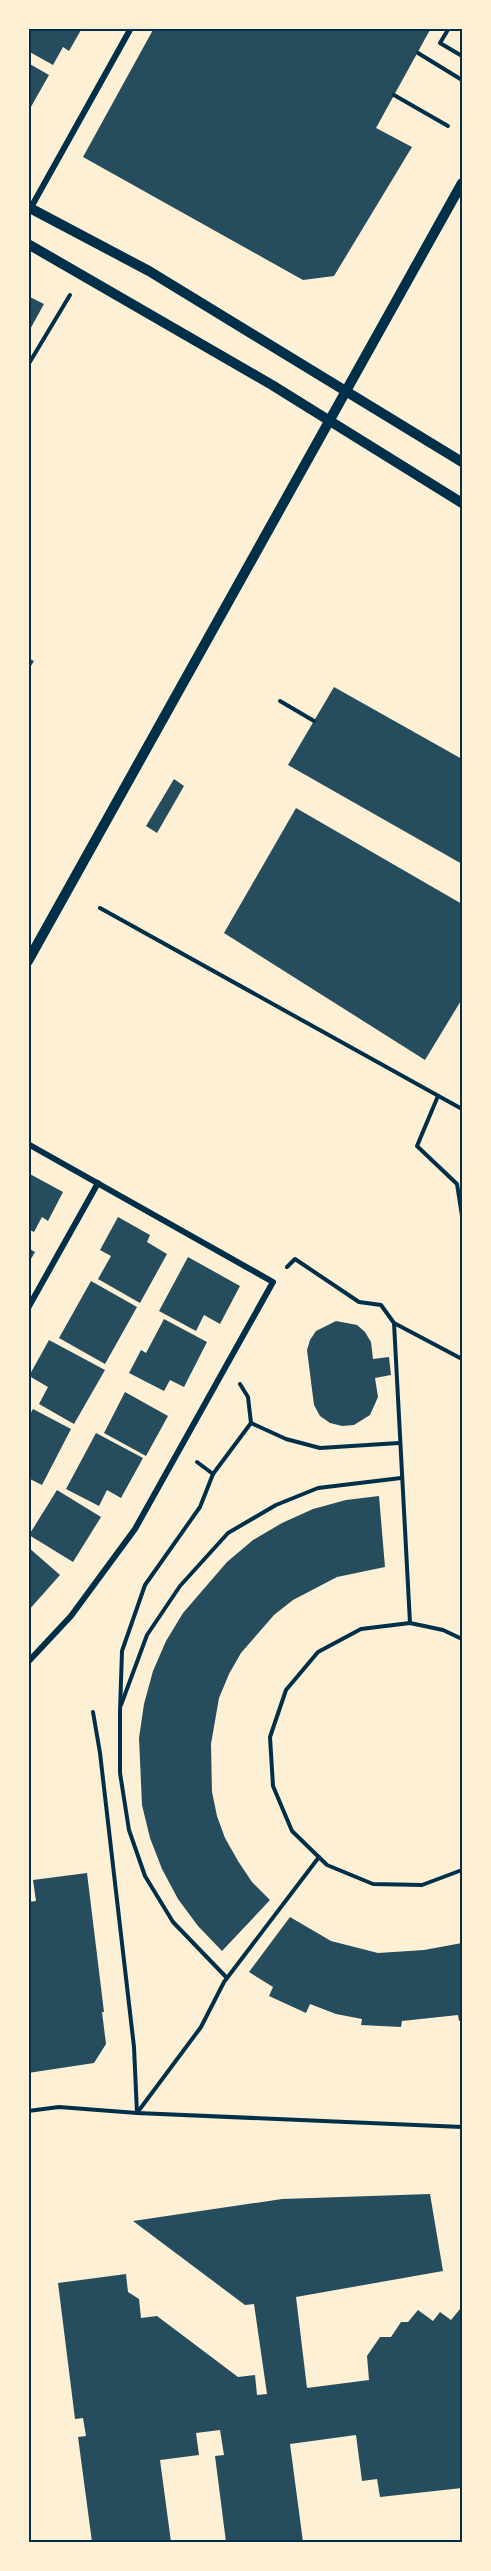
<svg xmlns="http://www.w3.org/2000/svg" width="491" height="2571" font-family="Poppins,sans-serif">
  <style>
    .building { fill: #264d5e }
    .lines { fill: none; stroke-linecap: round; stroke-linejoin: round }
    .path { stroke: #003049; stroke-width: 4 }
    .minor { stroke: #003049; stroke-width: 6 }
    .tertiary { stroke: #003049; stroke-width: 10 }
    .neatline { fill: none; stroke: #003049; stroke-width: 2 }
  </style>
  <rect width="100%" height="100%" fill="#fdf0d5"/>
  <g class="building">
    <path d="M28,28H78L81,30L69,51L63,47L53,65L28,51Z"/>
    <path d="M154,28H431L376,128L412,147L334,276L303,280L83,157Z"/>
    <path d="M28,63L49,75L28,112Z"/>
    <path d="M28,296L44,304L28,333Z"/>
    <path d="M28,658L34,661L28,671Z"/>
    <path d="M334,687L462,759V864L288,765Z"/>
    <path d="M174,779L184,786L157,833L146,826Z"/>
    <path d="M296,808L462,904V999L425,1060L224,933Z"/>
    <path d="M28,1173L63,1192L48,1221L42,1217L34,1232L28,1229Z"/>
    <path d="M118,1217L150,1235L147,1242L167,1254L140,1303L98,1279L111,1256L100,1250Z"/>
    <path d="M28,1248L35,1252L28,1264Z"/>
    <path d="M188,1257L240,1286L220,1324L204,1315L196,1331L159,1311Z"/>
    <path d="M91,1281L137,1307L105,1364L59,1338Z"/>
    <path d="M164,1319L207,1342L184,1387L170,1380L164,1391L129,1373L141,1350L146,1353Z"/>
    <path d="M336,1321L357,1325L365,1332L371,1342L373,1359L389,1357L391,1375L375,1378L378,1397L370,1415L354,1425L342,1426L330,1423L320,1416L314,1405L307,1350L310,1340L316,1331Z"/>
    <path d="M49,1340L105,1370L74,1424L39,1404L48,1387L29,1376Z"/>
    <path d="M125,1392L168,1416L146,1456L104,1433Z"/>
    <path d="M33,1409L71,1429L42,1485L28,1478V1418Z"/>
    <path d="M96,1433L143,1458L121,1498L107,1490L99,1506L66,1489Z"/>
    <path d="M57,1490L101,1517L73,1562L29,1535Z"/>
    <path d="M379,1496L385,1567L337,1577L293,1600L274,1615L241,1653L229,1674L219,1698L211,1744L212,1792L217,1816L225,1838L238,1861L252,1882L270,1900L222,1951L198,1926L178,1899L162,1869L150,1838L142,1805L139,1738L144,1704L153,1671L166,1641L183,1613L227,1562L253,1540L282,1523L313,1509L346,1500Z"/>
    <path d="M28,1547L60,1575L28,1611Z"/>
    <path d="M87,1873L104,2012H102L106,2044L94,2063L28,2073V1902L36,1901L33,1880Z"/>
    <path d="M290,1917L331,1941L378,1953L424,1950L462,1943V2020L459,2021L458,2015L402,2021L401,2027L361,2025L362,2019L336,2014L310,2004L306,2013L269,1996L273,1987L249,1972Z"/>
    <path d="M430,2194L443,2271L296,2297L307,2388L369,2380L367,2356L380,2337H391L401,2322H408L418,2310L433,2321L440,2312L451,2320L460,2309L462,2311V2488L380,2497L377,2479L362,2481L356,2435L290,2444L303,2542H226L215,2456L224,2455L220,2430L196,2433L199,2455L160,2460L171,2542H92L78,2437L86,2436L83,2418L75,2419L58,2283L126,2274L128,2292L139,2299L141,2318L157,2316L238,2377L255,2375L257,2395L267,2394L254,2304L245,2305L133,2221L282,2199Z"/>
  </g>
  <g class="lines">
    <g class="path">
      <path d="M449,28L440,43L462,56"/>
      <path d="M418,53L462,80"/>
      <path d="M394,95L448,126"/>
      <path d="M28,365L70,295"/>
      <path d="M280,701L314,721"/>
      <path d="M100,908L462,1109"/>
      <path d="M438,1096L417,1146L457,1184L462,1216"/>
      <path d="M287,1267L295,1259L359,1302L381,1305L394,1323L462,1359"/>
      <path d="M394,1323L410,1623"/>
      <path d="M251,1423L286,1439L320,1448L399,1443"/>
      <path d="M197,1462L213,1474"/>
      <path d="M462,1639L443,1630L410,1623L361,1629L318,1652L286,1690L270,1737L273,1786L292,1831L327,1865L373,1884L422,1885L462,1870"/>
      <path d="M121,1705L147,1635L180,1586L228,1533L276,1505L318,1488L401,1478"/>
      <path d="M93,1712L100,1753L134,2047L137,2113"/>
      <path d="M227,1978L173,1922L145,1876L129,1830L120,1773V1711L122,1651L145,1585L200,1507L213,1474L251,1423L248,1397L240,1384"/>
      <path d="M28,2111L59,2107L137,2113L462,2127"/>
      <path d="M137,2113L201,2027L224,1982L319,1857"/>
    </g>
    <g class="minor">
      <path d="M29,211L131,28"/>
      <path d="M28,1144L273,1282L135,1529L71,1616L28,1662"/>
      <path d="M28,1308L98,1183"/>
    </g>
    <g class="tertiary">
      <path d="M28,207L149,271L462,462"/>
      <path d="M28,244L272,385L462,503"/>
      <path d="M28,961L462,183"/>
    </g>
  </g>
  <rect width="491" height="2571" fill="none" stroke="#fdf0d5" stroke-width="60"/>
  <rect x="30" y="30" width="431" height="2511" class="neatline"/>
</svg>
